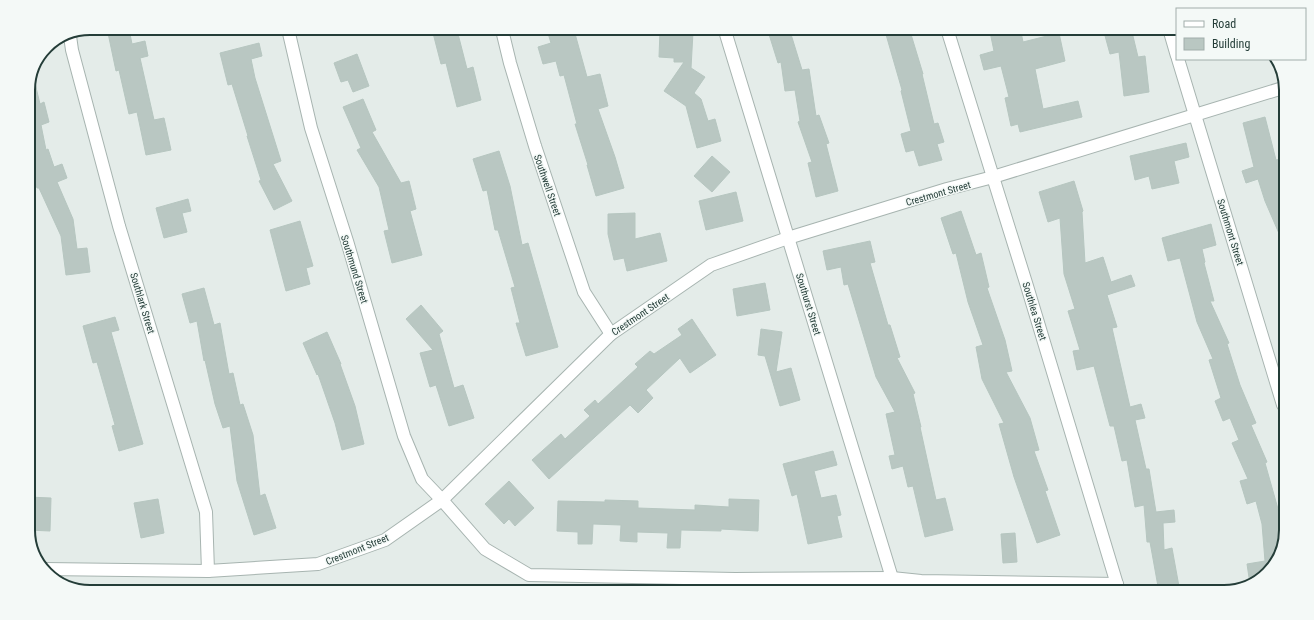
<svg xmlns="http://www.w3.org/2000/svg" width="1314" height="620" font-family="'Roboto Condensed',sans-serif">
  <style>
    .building { fill: #b9c7c2; stroke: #b6c6c0 }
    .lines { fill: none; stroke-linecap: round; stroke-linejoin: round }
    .minor-casing { stroke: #a7b4b0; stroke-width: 14 }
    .minor { stroke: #fff; stroke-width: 12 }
    .labels { text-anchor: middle; stroke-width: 3; stroke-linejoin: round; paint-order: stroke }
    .street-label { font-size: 10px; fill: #243d38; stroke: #f4f9f7 }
    .rim { fill: none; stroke: #243d38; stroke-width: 2 }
  </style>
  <rect width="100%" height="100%" fill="#e4ece9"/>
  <g class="building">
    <path d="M129,29L132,44L145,41L148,56L140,58L154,120L164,118L171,150L146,155L137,112L129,114L119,70L116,71L108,33Z"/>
    <path d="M446,29L457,30L467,69L473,67L481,100L457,107L446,63L441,64L433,33Z"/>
    <path d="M547,30H574L587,77L600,74L608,106L598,109L615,157L624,188L596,196L587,165H588L575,124H577L564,75L560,76L556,61L543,64L538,47L551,43Z"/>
    <path d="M660,31L693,32L691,68L705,77L694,93L701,99L708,121L715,119L721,141L697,148L686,106L664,91L684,62H674V58L659,57Z"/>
    <path d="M768,31H790L802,70L809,69L816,116L819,115L829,143L826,144L838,191L816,197L808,163L812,162L798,122L800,121L795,90L785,91L781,62L778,63Z"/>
    <path d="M885,31H910L923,74H922L934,124L938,123L944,142L937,144L942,160L919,166L914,150L906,152L901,134L911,131L901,91L902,90Z"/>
    <path d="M990,32H1021L1023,42L1059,33L1065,61L1035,69L1043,109L1078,101L1082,117L1020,132L1018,124L1011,126L1005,98L1009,97L1001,66L984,70L980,55L994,51Z"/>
    <path d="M1104,32H1132L1138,57L1145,56L1149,92L1124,96L1119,52L1110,54Z"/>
    <path d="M259,43L262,56L251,59L255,78L281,161L273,164L292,201L274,210L259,181L261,180L247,136H248L232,84L228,85L220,53Z"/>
    <path d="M357,54L369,86L353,92L348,80L341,82L334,63Z"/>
    <path d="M33,75L40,104L44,102L49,122L41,125L46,150L48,149L54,167L62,164L67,178L57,182L73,219L77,249L87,248L90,272L66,275L61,236L39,188H37L28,163V86Z"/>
    <path d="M363,99L376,130L372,132L401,183L409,181L416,209L410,211L422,255L392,263L384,231L389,230L379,187L357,150L361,148L343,107Z"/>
    <path d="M1265,117L1276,160L1281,159L1285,172L1284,245L1265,201L1258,179L1246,183L1242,171L1254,167L1243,123Z"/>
    <path d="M1186,143L1189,157L1174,161L1179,183L1152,189L1149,176L1135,180L1130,156Z"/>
    <path d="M499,151L510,186L522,245L528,243L558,347L526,356L516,323H520L511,288L515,287L498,230H495L487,190L483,191L473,159Z"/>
    <path d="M712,156L730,172L712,192L694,176Z"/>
    <path d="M1074,181L1083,211L1082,212L1085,263L1103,257L1111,282L1131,275L1135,286L1107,295L1117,327L1112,328L1130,407L1141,404L1145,418L1135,420L1146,469H1149L1156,512L1174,510L1175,522L1163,523L1164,550L1172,548L1180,592H1159L1150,542H1147L1144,505L1135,507L1127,460L1122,461L1114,426H1110L1094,366L1077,370L1073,351L1080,350L1068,311L1075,309L1064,274L1060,218L1048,222L1039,192Z"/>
    <path d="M736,192L743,221L706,230L699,201Z"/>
    <path d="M188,199L191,211L182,213L187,232L164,238L156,208Z"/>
    <path d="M961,211L976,255L981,253L989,287L987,288L1005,340L1012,371L1006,372L1030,418L1039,450L1034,451L1048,490L1045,491L1060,535L1037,543L1014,477L999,424L1004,423L982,379L976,347L983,345L968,302L956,253L953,254L941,218Z"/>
    <path d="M635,213V239L660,233L667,261L627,271L624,258L614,260L608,234V214Z"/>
    <path d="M300,221L313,266L306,268L310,284L286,291L270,230Z"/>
    <path d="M1211,224L1216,245L1202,249L1205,262L1204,263L1214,301H1210L1229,343L1227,344L1240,385L1256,423L1251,425L1267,462L1265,463L1282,523L1281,554L1258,582L1250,584L1247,564L1265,561L1262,524L1256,501L1247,504L1240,481L1248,479L1232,443L1239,440L1230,418L1223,421L1215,401L1221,398L1209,360L1213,359L1197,322L1180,258L1168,261L1162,238Z"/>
    <path d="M870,241L875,262L870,263L888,325H890L900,357L897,358L915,393L913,394L921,427H920L936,500L945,498L953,530L925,537L913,486L908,487L903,466L892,469L889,456L895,455L886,414L895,412L876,377L848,284L844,285L841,267L827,270L823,251Z"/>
    <path d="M765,283L770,310L737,316L733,289Z"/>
    <path d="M204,288L214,325L220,323L229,374L233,373L240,405L243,404L253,435L260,496L265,494L276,528L254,535L237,481L230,426L223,428L215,404L205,360L204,361L197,321L190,323L182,294Z"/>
    <path d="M421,305L443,331L439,334L454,388L463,385L474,418L449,426L436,385L430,387L420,353L433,350L406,319Z"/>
    <path d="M115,317L119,330L111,332L143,444L119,451L112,426L115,425L97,362L93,363L83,326Z"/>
    <path d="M692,319L716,355L690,373L680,358L646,390L653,398L638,413L630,405L549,479L532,460L561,434L565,439L590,416L584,410L595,400L598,404L638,367L635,364L650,351L654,354L682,335L678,329Z"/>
    <path d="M761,329L782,332L776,372L791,368L800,400L780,406L765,356L758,355Z"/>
    <path d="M327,332L341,364H340L355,406L364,444L342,450L335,423L318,374L317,375L303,343Z"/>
    <path d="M833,451L837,465L814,471L821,498L836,495L841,515L837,516L842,537L808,544L797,494L792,496L783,464Z"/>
    <path d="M509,481L534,508L515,526L509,519L504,524L485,504Z"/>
    <path d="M28,497L51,498L50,531L28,530Z"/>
    <path d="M158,499L164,533L141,538L134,503Z"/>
    <path d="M729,499L759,500L758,531L721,529V531L681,530L680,548H667L668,533L637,532V542L620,541L621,525L593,524L592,544H578V532L557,531L558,501L605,502V500L638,501V508L695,510V505L729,507Z"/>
    <path d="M1015,533L1017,562L1003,563L1001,534Z"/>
  </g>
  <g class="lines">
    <g class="minor-casing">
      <g id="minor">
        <path d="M288,29L311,128L347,241L404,436L422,479L442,500L485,549L529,575L735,579L892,578L921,581L1117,584"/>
        <path d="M502,30L510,63L535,146L584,292L611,334"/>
        <path d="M725,31L892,578"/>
        <path d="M948,32L993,177L1027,286L1119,591"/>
        <path d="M1170,32L1177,56"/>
        <path d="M70,36L72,50L119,226L206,512L208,571"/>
        <path d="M1178,59L1283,405"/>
        <path d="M44,569L208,571L318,564L385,540L442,500L611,334L711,265L788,238L947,189L993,177L1286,87"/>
      </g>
    </g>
    <use href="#minor" class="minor"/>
  </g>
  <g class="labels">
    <g class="street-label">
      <text transform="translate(548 185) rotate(71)" y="4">Southwell Street</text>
      <text transform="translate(938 193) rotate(-16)" y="4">Crestmont Street</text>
      <text transform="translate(1231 232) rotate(73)" y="4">Southmont Street</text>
      <text transform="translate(355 269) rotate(73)" y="4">Southmund Street</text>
      <text transform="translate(143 303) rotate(73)" y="4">Southlark Street</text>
      <text transform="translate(809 304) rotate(73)" y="4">Southurst Street</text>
      <text transform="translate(1035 311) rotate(73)" y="4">Southlea Street</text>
      <text transform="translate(640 314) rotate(-34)" y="4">Crestmont Street</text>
      <text transform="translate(357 549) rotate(-22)" y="4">Crestmont Street</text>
    </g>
  </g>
  <path d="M0 0H1314V620H0ZM90 35H1224A55 55 0 0 1 1279 90V530A55 55 0 0 1 1224 585H90A55 55 0 0 1 35 530V90A55 55 0 0 1 90 35Z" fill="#f4f9f7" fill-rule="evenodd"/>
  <path class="rim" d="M90 35H1224A55 55 0 0 1 1279 90V530A55 55 0 0 1 1224 585H90A55 55 0 0 1 35 530V90A55 55 0 0 1 90 35Z"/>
  <rect x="1176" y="8" width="130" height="52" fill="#f4f9f7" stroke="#a1aeab"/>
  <rect x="1184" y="21" width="20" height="6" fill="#ffffff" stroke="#a1aeab"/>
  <text x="1212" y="28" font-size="12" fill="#243d38">Road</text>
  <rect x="1184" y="38" width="20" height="12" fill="#b9c7c2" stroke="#a1aeab"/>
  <text x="1212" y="48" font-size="12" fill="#243d38">Building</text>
</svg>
